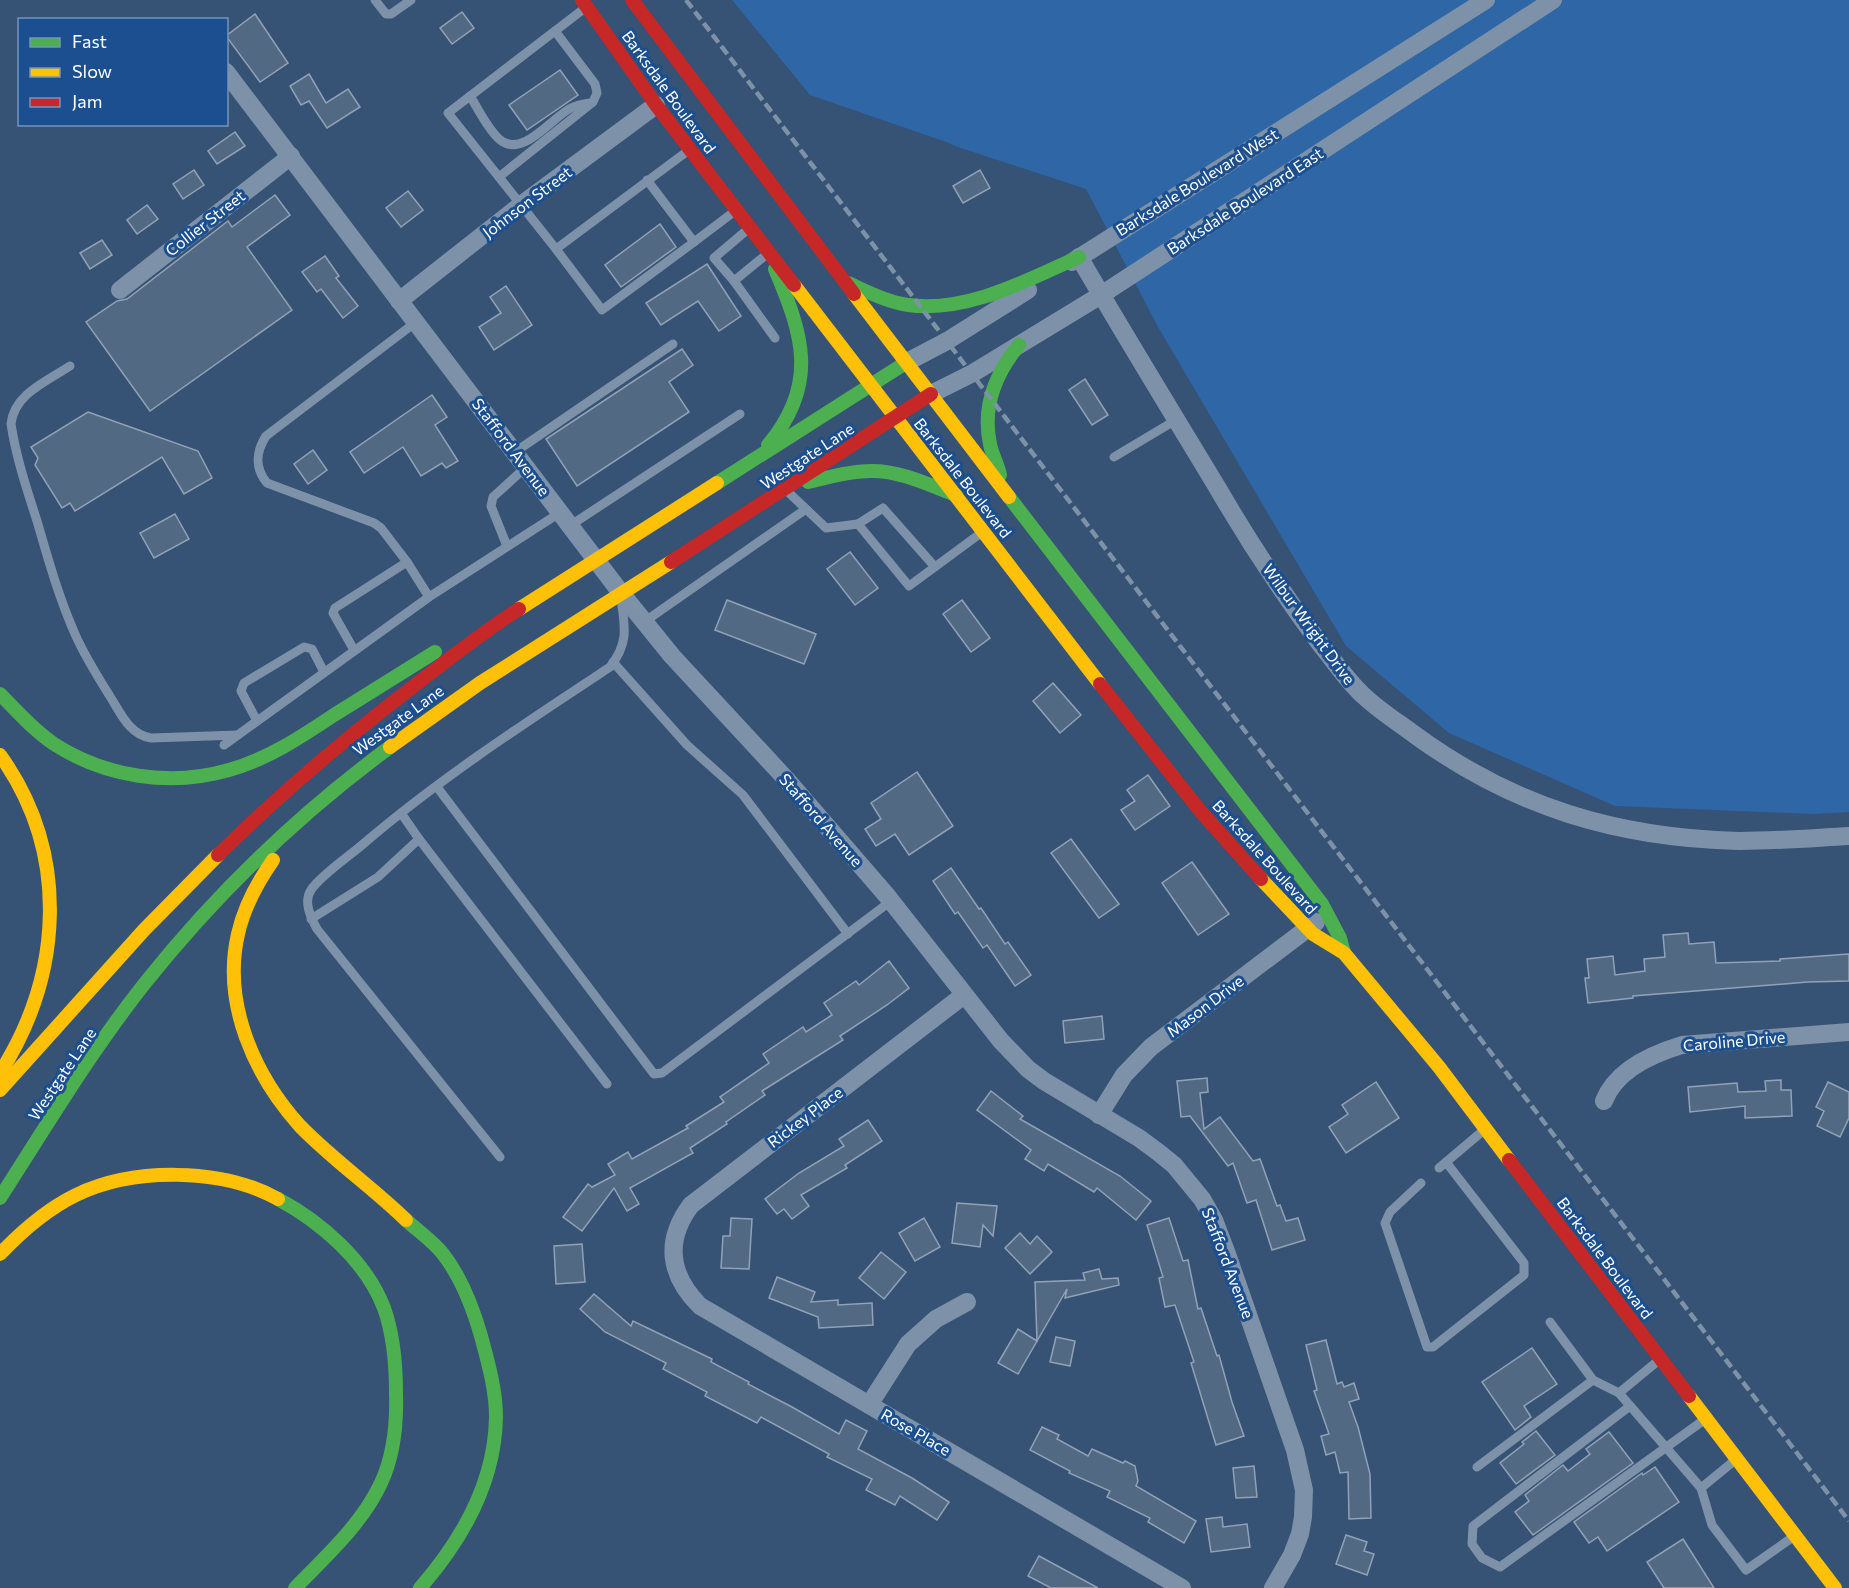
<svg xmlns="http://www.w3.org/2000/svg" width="1849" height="1588" font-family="Commissioner,sans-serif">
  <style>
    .green { fill: #2f66a5 }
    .building { fill: #526984; stroke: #92a2b6; stroke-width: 1.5 }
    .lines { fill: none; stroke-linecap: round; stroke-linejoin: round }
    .lane { stroke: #7d92a8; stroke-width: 9 }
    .street { stroke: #7d92a8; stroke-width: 18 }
    .fast { stroke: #4caf50; stroke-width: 14 }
    .slow { stroke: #ffc107; stroke-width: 14 }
    .jam { stroke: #c62828; stroke-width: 14 }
    .rail { stroke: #7e92a7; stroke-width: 4.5; stroke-dasharray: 10 4.5; stroke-linecap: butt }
    .labels { text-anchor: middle; stroke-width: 6; stroke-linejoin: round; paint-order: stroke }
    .street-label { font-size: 16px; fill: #fff; stroke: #1b4f8f }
  </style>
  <rect width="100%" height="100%" fill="#365274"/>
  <path class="green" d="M732,0H1849V812L1812,814L1615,806L1449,733L1346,646L1158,327L1086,189L955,146L949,143L810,95Z"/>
  <g class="building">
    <path d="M462,12L474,28L452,44L440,28Z"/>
    <path d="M255,14L288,63L260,82L226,36Z"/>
    <path d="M560,70L578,95L527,130L509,105Z"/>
    <path d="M309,74L326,103L348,89L360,107L327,128L309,101L301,105L290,86Z"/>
    <path d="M235,132L245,146L217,164L208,151Z"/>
    <path d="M194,170L204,185L183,199L173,184Z"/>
    <path d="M980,170L990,188L963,203L953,186Z"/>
    <path d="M408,191L423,210L401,227L386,208Z"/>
    <path d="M275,195L290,215L247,247L292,310L150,411L86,322L117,301L127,299L228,221L232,227Z"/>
    <path d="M147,205L158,219L137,234L127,220Z"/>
    <path d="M660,224L676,247L621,287L605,265Z"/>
    <path d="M102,240L112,255L90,269L80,253Z"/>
    <path d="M325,256L339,276L336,278L358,306L343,318L321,289L317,292L302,272Z"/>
    <path d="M707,264L741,316L719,331L698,301L661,325L646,303Z"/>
    <path d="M506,286L532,325L494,350L479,327L501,313L490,297Z"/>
    <path d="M682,349L693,365L669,382L689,412L577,486L546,439Z"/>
    <path d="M1085,379L1108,415L1092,425L1069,390Z"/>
    <path d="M432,395L447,417L435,425L458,461L446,468L442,463L421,476L403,447L364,473L350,452Z"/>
    <path d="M88,412L198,451L212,478L184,494L162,457L75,511L70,503L62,508L35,465L38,458L31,447Z"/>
    <path d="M313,450L327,470L308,484L294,464Z"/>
    <path d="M175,514L189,539L154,558L140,533Z"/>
    <path d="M850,552L878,588L855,605L827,569Z"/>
    <path d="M727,600L816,634L804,664L715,630Z"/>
    <path d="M962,600L990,638L971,652L943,614Z"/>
    <path d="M1053,683L1081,715L1060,733L1033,701Z"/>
    <path d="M917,772L953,826L909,855L895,834L876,846L865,829L881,819L871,803Z"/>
    <path d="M1148,775L1170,806L1135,830L1121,810L1135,801L1127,790Z"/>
    <path d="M1071,839L1119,904L1099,918L1051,853Z"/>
    <path d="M1192,862L1229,914L1198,935L1162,883Z"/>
    <path d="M951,868L979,909L981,908L1005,944L1008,942L1031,975L1015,986L987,945L983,948L958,912L955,914L933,881Z"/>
    <path d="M1688,933L1689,944L1714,942L1716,963L1780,961V959L1849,954V981L1808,982L1633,996V998L1588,1003L1585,978H1589L1587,959L1613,956L1615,975L1645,971L1644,959L1665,957L1663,935Z"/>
    <path d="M889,961L909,988L887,1005L840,1036L843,1040L762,1091L765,1095L726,1122L727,1124L690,1148L693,1153L630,1188L639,1204L627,1211L614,1188L582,1231L563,1217L588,1184L592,1187L615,1175L608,1164L628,1152L632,1159L688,1128L686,1126L724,1102L720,1097L769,1063L763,1054L803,1027L806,1032L832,1015L824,1003L856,981L859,985Z"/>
    <path d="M1102,1016L1104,1039L1065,1043L1063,1021Z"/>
    <path d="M1207,1078L1208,1092L1200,1093L1204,1129L1220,1117L1253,1161L1260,1159L1277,1206L1280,1205L1286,1221L1298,1218L1305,1240L1272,1250L1256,1200L1247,1203L1233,1163L1228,1166L1190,1116L1181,1117L1177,1081Z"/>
    <path d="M1781,1080V1090H1791L1792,1116L1745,1118V1106L1690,1112L1688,1087L1737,1083L1738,1092L1766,1091L1765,1081Z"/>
    <path d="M1376,1082L1399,1118L1346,1153L1329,1127L1348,1114L1342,1105Z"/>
    <path d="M1828,1082L1849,1092V1118L1840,1137L1817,1126L1824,1111L1816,1107Z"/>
    <path d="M991,1091L1023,1116L1020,1119L1120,1176L1151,1201L1136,1220L1097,1188L1094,1192L1048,1164L1044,1171L1025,1159L1031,1150L977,1110Z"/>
    <path d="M868,1120L882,1141L845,1165L847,1168L801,1195L809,1206L792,1219L784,1209L777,1214L765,1199L799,1173L844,1146L839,1139Z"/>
    <path d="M957,1203L997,1206L993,1236L983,1225L980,1247L952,1243Z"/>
    <path d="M731,1218L752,1219L749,1269L721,1268L723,1236H730Z"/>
    <path d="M924,1218L940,1247L915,1261L899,1233Z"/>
    <path d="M1169,1218L1183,1261L1188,1260L1198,1309L1201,1308L1217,1356L1219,1355L1232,1402L1244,1436L1216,1445L1191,1363L1194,1362L1175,1305L1165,1307L1159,1278L1163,1277L1147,1225Z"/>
    <path d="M1020,1233L1030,1244L1037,1236L1052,1252L1030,1274L1005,1248Z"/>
    <path d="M582,1244L585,1282L556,1284L554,1246Z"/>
    <path d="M881,1252L906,1272L884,1299L859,1278Z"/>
    <path d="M1099,1269L1102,1279L1118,1278L1119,1285L1065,1298L1067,1289L1018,1374L998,1363L1018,1329L1037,1341L1035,1282L1085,1280L1083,1273Z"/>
    <path d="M777,1277L815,1292L811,1302L838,1300V1305L872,1303L873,1325L819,1328L818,1317L769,1298Z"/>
    <path d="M594,1294L631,1326L633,1321L712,1359L711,1362L749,1382L748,1384L792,1407L839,1434L846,1420L867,1431L858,1449L912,1478L949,1502L937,1520L900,1496L895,1505L866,1490L872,1479L827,1457L829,1454L761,1417L757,1423L705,1396L707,1392L663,1369L666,1363L605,1332L580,1309Z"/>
    <path d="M1056,1337L1075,1341L1070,1366L1050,1362Z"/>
    <path d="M1326,1340L1337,1384L1342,1382L1344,1387L1354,1383L1359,1399L1349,1402L1358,1427L1370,1474L1371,1518L1349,1519L1348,1472L1340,1473L1335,1452L1326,1455L1321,1436L1329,1434L1314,1391L1317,1390L1306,1345Z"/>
    <path d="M1532,1348L1557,1384L1524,1406L1531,1417L1515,1430L1482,1382Z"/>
    <path d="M1042,1427L1059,1435L1057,1439L1088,1456L1092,1449L1123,1463L1125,1461L1135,1466L1138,1481L1136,1486L1196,1521L1184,1543L1148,1522L1150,1518L1107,1497L1110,1491L1069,1473L1070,1471L1030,1450Z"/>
    <path d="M1536,1431L1555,1455L1516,1484L1500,1463L1524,1444L1522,1442Z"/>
    <path d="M1609,1432L1633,1463L1533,1535L1515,1512L1529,1501L1525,1495L1563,1465L1568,1471L1590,1454L1586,1449Z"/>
    <path d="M1254,1466L1257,1497L1236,1498L1233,1468Z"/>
    <path d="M1655,1467L1679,1502L1607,1551L1598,1537L1589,1543L1574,1522L1642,1473L1643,1475Z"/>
    <path d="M1222,1517L1223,1527L1247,1524L1250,1547L1211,1552L1206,1519Z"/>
    <path d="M1346,1535L1367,1542L1364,1551L1374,1554L1367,1575L1336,1564Z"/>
    <path d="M1683,1539L1714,1588H1664L1647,1562Z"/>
    <path d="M1039,1556L1098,1588H1051L1028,1576Z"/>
  </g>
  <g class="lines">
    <g class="lane">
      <path d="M375,0L386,14H391L411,0"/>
      <path d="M470,96C479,110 487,128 499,139C522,160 552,117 571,108C577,105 584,104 590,103"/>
      <path d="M499,177L593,102L597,93L595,84L555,31"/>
      <path d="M647,180L694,242L602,310L556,249L689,150"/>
      <path d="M747,230L714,258L734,281L775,338"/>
      <path d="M694,242L735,211"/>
      <path d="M556,249L448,113L585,8"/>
      <path d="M734,281L767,254"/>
      <path d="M70,366C47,381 14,394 11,424C16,457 27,490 37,521C48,559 59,598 75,634C85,657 98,677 111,698C121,714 130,735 151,738L238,735"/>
      <path d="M515,452L673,344"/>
      <path d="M1114,457L1176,420"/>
      <path d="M786,490L826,528L858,524"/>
      <path d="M571,525L740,414"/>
      <path d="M507,546L491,506L493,497L526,467"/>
      <path d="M407,562L381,528L374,523L267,483C254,467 256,452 266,436L416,322"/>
      <path d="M935,567L883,508L858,524L909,586L981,533"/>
      <path d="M644,622L806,509"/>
      <path d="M354,650L333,613L335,608L407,562L429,597"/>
      <path d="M613,662L687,745L743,795L848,934"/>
      <path d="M257,721L241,691L244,683L304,647L312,649L324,672"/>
      <path d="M224,745L429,597L561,512"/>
      <path d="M437,787L654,1074L662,1073L891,901"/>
      <path d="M419,839L607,1084"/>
      <path d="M311,919L378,877L419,839L401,813"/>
      <path d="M500,1157L317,929C311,918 303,902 311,890C320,876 348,857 362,845C439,779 525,723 610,667C629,643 625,627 621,599"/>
      <path d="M1439,1168L1484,1130"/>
      <path d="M1421,1183L1390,1212L1385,1223L1427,1347H1433L1524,1275V1263L1446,1162"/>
      <path d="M1550,1322L1593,1380L1619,1393L1701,1488"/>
      <path d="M1619,1393L1659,1360"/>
      <path d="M1630,1406L1473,1526L1472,1544L1482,1558L1500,1567L1704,1420"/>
      <path d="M1734,1461L1701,1488L1712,1525L1746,1570L1793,1537"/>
      <path d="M1477,1467L1593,1380"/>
    </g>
    <g class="street">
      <path d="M226,72L621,593L672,656L786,779L888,897L1001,1041L1028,1069L1044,1081L1139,1138L1158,1152L1174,1165L1202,1199L1214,1220L1227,1254L1295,1450L1304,1490L1303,1517L1300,1534L1292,1555L1273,1588"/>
      <path d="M1079,257C1124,334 1171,411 1217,487C1249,542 1283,594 1321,645C1335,662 1348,682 1365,697C1380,711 1399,723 1415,735C1514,807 1617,838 1739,841C1775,841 1812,838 1849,836"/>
      <path d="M1072,262L1486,0"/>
      <path d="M120,290L291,156"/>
      <path d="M399,301L521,205L656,105"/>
      <path d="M907,362L947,341L1028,290"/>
      <path d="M931,394L973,373L1101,295L1553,0"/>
      <path d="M964,995L691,1205C664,1241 669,1275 700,1306L1182,1588"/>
      <path d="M1604,1101C1616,1070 1652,1054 1682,1045L1849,1032"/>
      <path d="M1099,1115L1124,1075L1151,1047L1316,922"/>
      <path d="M869,1405L908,1344L936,1319L967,1302"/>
    </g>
    <g class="fast">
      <path d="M848,283C868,292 887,302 908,305C968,313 1027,280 1079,257"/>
      <path d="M768,445C819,384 803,335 775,269"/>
      <path d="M1000,475C998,464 992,455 990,444C982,407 996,373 1019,345"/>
      <path d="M808,482C829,477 850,471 872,471C901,471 929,485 956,495"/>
      <path d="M717,483L907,362"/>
      <path d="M1009,497L1322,904L1340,938L1344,953"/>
      <path d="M0,694C17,711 33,730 54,744C105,777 170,787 229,770C268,759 301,737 334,715C368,694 401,673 435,652"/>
      <path d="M0,1198C47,1125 91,1051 145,983C216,894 299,814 390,747"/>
      <path d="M278,1199C321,1222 366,1261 384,1308C394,1336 396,1364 396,1393C397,1423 394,1455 381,1483C362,1524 326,1556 295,1588"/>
      <path d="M406,1220C418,1231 433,1241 443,1254C461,1277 473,1308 481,1336C488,1362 496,1390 496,1417C495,1482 462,1540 420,1588"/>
    </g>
    <g class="slow">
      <path d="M794,285L1100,684"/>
      <path d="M854,294L1009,497"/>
      <path d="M519,609L717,483"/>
      <path d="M390,747L480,683L671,562"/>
      <path d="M0,755C70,853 63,974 0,1073"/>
      <path d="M273,860C257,883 244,907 238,934C222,1003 254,1075 300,1126C333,1160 372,1187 406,1220"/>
      <path d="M1261,879L1313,934L1344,953L1439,1067L1509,1160"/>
      <path d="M0,1090L144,930L218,855"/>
      <path d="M0,1254C22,1231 47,1209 76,1195C134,1167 222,1168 278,1199"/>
      <path d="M1689,1396L1835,1588"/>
    </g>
    <g class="jam">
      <path d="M582,0L656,105L794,285"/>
      <path d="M632,0L854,294"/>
      <path d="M671,562L931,394"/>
      <path d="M1100,684L1201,812L1261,879"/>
      <path d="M218,855C280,794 346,738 415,685C449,659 483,632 519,609"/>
      <path d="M1509,1160L1689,1396"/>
    </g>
    <path class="rail" d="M686,0L1849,1521"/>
  </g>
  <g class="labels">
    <g class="street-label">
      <text transform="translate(669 92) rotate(54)" y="6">Barksdale Boulevard</text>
      <text transform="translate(1197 182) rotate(-32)" y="6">Barksdale Boulevard West</text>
      <text transform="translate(1245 201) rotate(-33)" y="6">Barksdale Boulevard East</text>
      <text transform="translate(527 202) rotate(-37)" y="6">Johnson Street</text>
      <text transform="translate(205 223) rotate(-38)" y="6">Collier Street</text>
      <text transform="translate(511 447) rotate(53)" y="6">Stafford Avenue</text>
      <text transform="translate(807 456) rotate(-33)" y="6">Westgate Lane</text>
      <text transform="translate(963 478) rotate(52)" y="6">Barksdale Boulevard</text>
      <text transform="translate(1309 624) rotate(54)" y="6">Wilbur Wright Drive</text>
      <text transform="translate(398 720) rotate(-36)" y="6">Westgate Lane</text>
      <text transform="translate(821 820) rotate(49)" y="6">Stafford Avenue</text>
      <text transform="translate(1265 857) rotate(48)" y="6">Barksdale Boulevard</text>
      <text transform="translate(1205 1006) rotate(-37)" y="6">Mason Drive</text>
      <text transform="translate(1734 1041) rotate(-5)" y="6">Caroline Drive</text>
      <text transform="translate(62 1074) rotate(-56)" y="6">Westgate Lane</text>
      <text transform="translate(805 1117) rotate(-37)" y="6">Rickey Place</text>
      <text transform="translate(1605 1258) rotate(53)" y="6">Barksdale Boulevard</text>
      <text transform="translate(1228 1263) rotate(69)" y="6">Stafford Avenue</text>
      <text transform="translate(916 1432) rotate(30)" y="6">Rose Place</text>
    </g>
  </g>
  <rect x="18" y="18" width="210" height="108" fill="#1b4f8f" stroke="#7695bc" stroke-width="1.5"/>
  <rect x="30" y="38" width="30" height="9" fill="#4caf50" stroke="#7695bc" stroke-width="1.5"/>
  <text x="72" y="48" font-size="18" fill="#ffffff">Fast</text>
  <rect x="30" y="68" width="30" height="9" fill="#ffc107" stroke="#7695bc" stroke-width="1.5"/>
  <text x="72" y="78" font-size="18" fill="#ffffff">Slow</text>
  <rect x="30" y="98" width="30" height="9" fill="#c62828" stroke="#7695bc" stroke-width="1.5"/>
  <text x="72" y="108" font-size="18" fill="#ffffff">Jam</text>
</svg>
